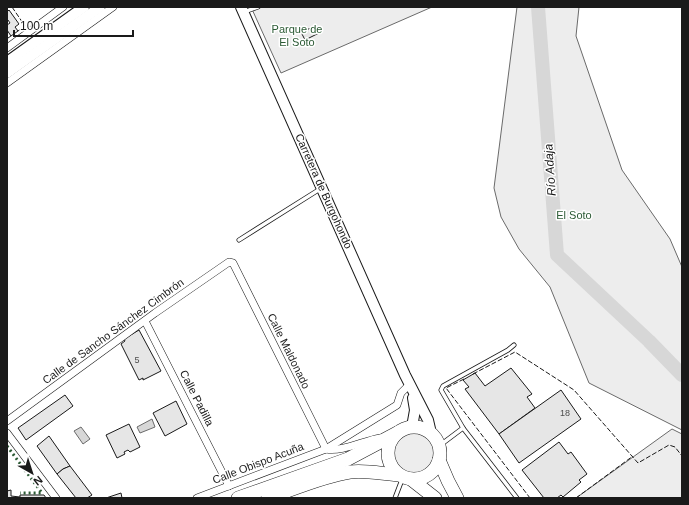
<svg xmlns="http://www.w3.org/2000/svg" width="689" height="505" font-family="Arial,sans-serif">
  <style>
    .green { fill: #ededed; stroke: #6a6a6a }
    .water { fill: #d7d7d7; stroke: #6a6a6a }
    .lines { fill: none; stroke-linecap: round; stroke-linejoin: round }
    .river { stroke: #d7d7d7; stroke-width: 14 }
    .building { fill: #e6e6e6; stroke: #1a1a1a }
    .lane-casing { stroke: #1a1a1a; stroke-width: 5 }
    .street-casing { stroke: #1a1a1a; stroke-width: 8 }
    .secondary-casing { stroke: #1a1a1a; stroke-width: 12 }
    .highway-casing { stroke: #1a1a1a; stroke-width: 14 }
    .lane { stroke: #fff; stroke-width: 3.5 }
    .street { stroke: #fff; stroke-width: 7 }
    .secondary { stroke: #fff; stroke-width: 10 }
    .highway { stroke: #fff; stroke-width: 13 }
    .hedge { stroke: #2b5a34; stroke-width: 3; stroke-dasharray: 2 3; stroke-linecap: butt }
    .fence { stroke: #1a1a1a; stroke-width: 1; stroke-dasharray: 5 2; stroke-linecap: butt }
    .labels { text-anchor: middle; stroke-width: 3; stroke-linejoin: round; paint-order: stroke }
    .number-label { font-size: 9px; fill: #4d4d4d }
    .park-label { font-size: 11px; fill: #2b5a34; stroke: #fff }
    .street-label { font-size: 11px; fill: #1a1a1a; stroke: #fff }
    .water-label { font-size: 12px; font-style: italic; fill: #1a1a1a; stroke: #fff }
  </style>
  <rect width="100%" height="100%" fill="#fff"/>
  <g class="green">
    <path d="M251,7H432L281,73Z"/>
    <path d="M517,7H579L576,36L622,170L670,239L682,267V430L589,383L550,287L519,249L501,217L494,188Z"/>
    <path d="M672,429L682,434V498H576Z"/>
    <circle cx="414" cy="453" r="20"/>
  </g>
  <g class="water">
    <path d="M152,419L155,427L140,433L137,427Z"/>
    <path d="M81,427L90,439L83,444L74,431Z"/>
  </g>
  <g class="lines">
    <path class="river" d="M538,7L557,255L649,341L682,375"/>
  </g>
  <g class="building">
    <path d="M9,10L19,24L15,27L18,31L11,36L7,30V25L10,23L8,20L7,21V12Z"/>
    <path d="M316,26L319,33L305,40L301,32Z"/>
    <path d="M139,330L161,371L143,380V378L139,380L121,344L125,341L124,339Z"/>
    <path d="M511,368L532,394L527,397L535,408L499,434L465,389L469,387L463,380L475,373L485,386Z"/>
    <path d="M561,390L581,419L519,463L499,434Z"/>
    <path d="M65,395L73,406L26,440L18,428Z"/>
    <path d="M176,401L187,424L165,436L153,413Z"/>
    <path d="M129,424L140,447L130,452L128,450L124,452L125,454L117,458L106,435Z"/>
    <path d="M49,436L70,466L63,469L57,474L37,446Z"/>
    <path d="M559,442L568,454L571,452L587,474L579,480L581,482L563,497L561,495L557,498H544L522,470Z"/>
    <path d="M70,466L92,495L87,498H76L57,474L63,469Z"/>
    <path d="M11,490V496L20,497V495H44L46,498H7V491Z"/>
    <path d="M121,493L122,498H106Z"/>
  </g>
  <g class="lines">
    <g class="lane-casing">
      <g id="lane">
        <path d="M244,12L258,7"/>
        <path d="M239,240L320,189"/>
        <path d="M514,345L508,350L443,386L441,390L463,428L517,498"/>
        <path d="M439,446L463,428"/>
        <path d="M395,498L403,477"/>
      </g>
    </g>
    <g class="street-casing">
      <g id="street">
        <path d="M7,48L63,7"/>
        <path d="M7,83L113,7"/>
        <path d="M145,321L229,486"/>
        <path d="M7,421L155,313L229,262L233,263L326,449"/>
        <path d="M7,433L56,498"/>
        <path d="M326,449C342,452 363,441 380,438"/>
        <path d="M197,498L326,449L397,405L401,393L408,386"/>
      </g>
    </g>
    <g class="secondary-casing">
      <g id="secondary">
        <path d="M241,7L405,375L428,420L431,433"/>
        <path d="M7,62L84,7"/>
        <path d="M7,73L100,7"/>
        <path d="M412,427L415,410L413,398"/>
      </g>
    </g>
    <g class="highway-casing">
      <g id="highway">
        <circle cx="414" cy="453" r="26"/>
        <path d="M439,460L448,481L457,498"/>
        <path d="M412,480L435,498"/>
        <path d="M238,498L348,459L397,433"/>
        <path d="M268,498C294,489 323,476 350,472C366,470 383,474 399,475"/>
      </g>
    </g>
    <use href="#lane" class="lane"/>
    <use href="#street" class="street"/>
    <use href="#secondary" class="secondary"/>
    <use href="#highway" class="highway"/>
    <path class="hedge" d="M7,446L42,493H20"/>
    <g class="fence">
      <path d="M12,7L25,26L18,31"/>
      <path d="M7,37L8,38L11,36"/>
      <path d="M473,374L515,352L574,390L638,463L669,445L675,447L682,456"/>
      <path d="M464,379L446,388L530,498"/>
      <path d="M576,498L633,456"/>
    </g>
  </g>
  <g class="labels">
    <g class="number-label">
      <text x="137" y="363">5</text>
      <text x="565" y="416">18</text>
    </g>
    <g class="park-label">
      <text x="297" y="33">Parque de<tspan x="297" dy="13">El Soto</tspan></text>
      <text x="574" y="219">El Soto</text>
    </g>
    <g class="street-label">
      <text transform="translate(324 191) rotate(66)" y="4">Carretera de Burgohondo</text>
      <text transform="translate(113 331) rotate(-36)" y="4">Calle de Sancho Sánchez Cimbrón</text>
      <text transform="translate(289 351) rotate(64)" y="4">Calle Maldonado</text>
      <text transform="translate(197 398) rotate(63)" y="4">Calle Padilla</text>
      <text transform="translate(258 463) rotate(-21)" y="4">Calle Obispo Acuña</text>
    </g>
    <g class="water-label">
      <text transform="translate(550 170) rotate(-94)" y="4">Río Adaja</text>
    </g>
  </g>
  <rect width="689" height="505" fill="none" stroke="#1a1a1a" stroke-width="16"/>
  <g transform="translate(32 473) rotate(141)" stroke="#ffffff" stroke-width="3" paint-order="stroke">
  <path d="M0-3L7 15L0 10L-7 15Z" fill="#1a1a1a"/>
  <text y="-6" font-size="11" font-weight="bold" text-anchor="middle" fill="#1a1a1a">N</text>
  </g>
  <path d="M14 30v6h119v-6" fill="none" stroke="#1a1a1a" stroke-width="2"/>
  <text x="20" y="30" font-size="12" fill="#1a1a1a" stroke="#ffffff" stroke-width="3" paint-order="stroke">100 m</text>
</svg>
